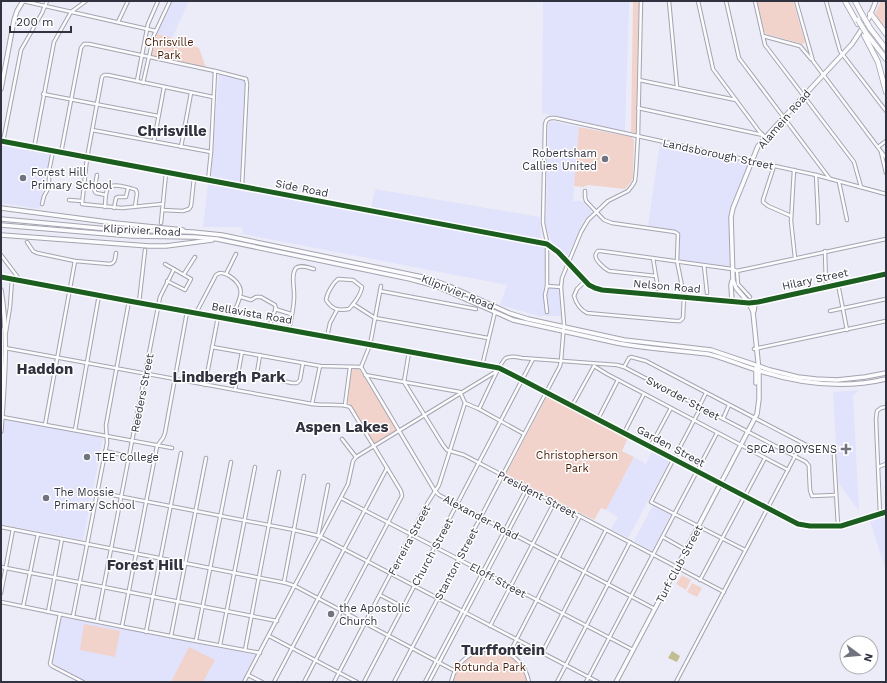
<svg xmlns="http://www.w3.org/2000/svg" width="887" height="683" font-family="'Work Sans',sans-serif">
  <style>
    .built { fill: #e1e2fb }
    .green { fill: #f2d3cb }
    .water { fill: #c3be92 }
    .lines { fill: none; stroke-linecap: round; stroke-linejoin: round }
    .minor-casing { stroke: #a4a4b0; stroke-width: 4.5 }
    .major-casing { stroke: #a4a4b0; stroke-width: 5.5 }
    .highway-casing { stroke: #a4a4b0; stroke-width: 6 }
    .minor { stroke: #fcfcfe; stroke-width: 2.5 }
    .major { stroke: #fcfcfe; stroke-width: 3.5 }
    .highway { stroke: #fcfcfe; stroke-width: 4.5 }
    .highway-bridge-casing { stroke: #a4a4b0; stroke-width: 6; stroke-linecap: butt }
    .highway-bridge { stroke: #fcfcfe; stroke-width: 4.5 }
    .cycleway-casing { stroke: #fff; stroke-width: 8 }
    .cycleway { stroke: #1b5e20; stroke-width: 5 }
    .poi-dot { fill: #727380; stroke: #fff; stroke-width: 1.5 }
    .labels { text-anchor: middle; stroke-width: 3; stroke-linejoin: round; paint-order: stroke }
    .park-label { font-size: 11px; fill: #461c08; stroke: #fff }
    .street-label { font-size: 11px; fill: #313240; stroke: #fff }
    .poi-label { font-size: 11px; fill: #313240; stroke: #fff; text-anchor: start }
    .district-label { font-size: 15px; font-weight: bold; fill: #313240; stroke: #fff }
  </style>
  <rect width="100%" height="100%" fill="#ececf8"/>
  <g class="built">
    <path d="M172,1H189L172,38L157,34Z"/>
    <path d="M543,1H629L625,131L542,113Z"/>
    <path d="M219,72L249,78L244,185L371,209L375,189L540,217L541,239L546,248L544,288L557,289L559,292L561,316H539L500,305L507,285L243,234L242,227H203L208,184L211,174Z"/>
    <path d="M551,121L579,127L573,201H582L591,211V213L584,220L568,255H565L551,241L546,226L548,123Z"/>
    <path d="M660,143L749,162L729,214L730,267L677,259L680,233L648,226Z"/>
    <path d="M1,144L51,152L39,209L1,203Z"/>
    <path d="M859,390L853,396L859,511L838,482L833,392Z"/>
    <path d="M4,418L103,438L83,540L1,524V473Z"/>
    <path d="M652,451L670,460L628,538L611,529L618,517L606,510L634,457L646,464Z"/>
    <path d="M653,505L671,514L652,551L634,541Z"/>
    <path d="M886,517V571L870,521Z"/>
    <path d="M61,617L129,630L256,655L241,682H88L52,663Z"/>
  </g>
  <g class="green">
    <path d="M633,1H639L636,133L631,132Z"/>
    <path d="M757,1H793L805,42L803,44L766,34L764,31Z"/>
    <path d="M881,1H886V31L875,17L876,12Z"/>
    <path d="M157,34L176,39L199,48L206,68L152,56L151,54Z"/>
    <path d="M579,127L632,137L634,141L633,178L631,182L625,189L588,185L583,187L574,186Z"/>
    <path d="M353,369H359L396,428L395,432L375,444L373,443L348,402L351,373Z"/>
    <path d="M547,396L628,438L622,451L634,457L606,510L601,508L594,520L506,474Z"/>
    <path d="M682,575L691,580L686,590L676,584Z"/>
    <path d="M692,583L702,588L697,597L687,592Z"/>
    <path d="M84,624L120,631L115,657L80,650Z"/>
    <path d="M189,647L215,660L203,682H171Z"/>
    <path d="M487,651C509,652 521,661 527,682H453C457,664 470,654 487,651Z"/>
  </g>
  <path class="water" d="M672,651L680,656L677,662L668,658Z"/>
  <g class="lines">
    <g class="minor-casing">
      <g id="minor">
        <path d="M23,1L156,31"/>
        <path d="M669,1L677,87"/>
        <path d="M698,1L713,69L759,131L765,137"/>
        <path d="M726,1L739,58L830,179"/>
        <path d="M755,1L765,45L854,162L861,187"/>
        <path d="M796,1L813,61L886,158"/>
        <path d="M826,1L840,51L886,111"/>
        <path d="M118,22L128,1"/>
        <path d="M763,36L800,46L811,59"/>
        <path d="M639,80L736,100"/>
        <path d="M137,81L148,24L158,1"/>
        <path d="M143,83L154,35L170,1"/>
        <path d="M43,94L158,116"/>
        <path d="M638,108L763,135"/>
        <path d="M92,130L211,152"/>
        <path d="M1,141L547,244L558,252L589,285L595,288L602,290L749,303L758,302L886,274"/>
        <path d="M154,141L164,87"/>
        <path d="M3,142L21,50L42,13L47,1"/>
        <path d="M181,147L191,93"/>
        <path d="M878,147L886,141"/>
        <path d="M34,148L54,42L71,12L86,1"/>
        <path d="M881,152L886,173"/>
        <path d="M61,153L81,48L84,44H89L215,71L246,79L247,84L242,187"/>
        <path d="M774,166L763,200V202L768,206L791,216"/>
        <path d="M794,170L791,221L795,258"/>
        <path d="M816,175L818,215V223"/>
        <path d="M208,181L211,152L215,71"/>
        <path d="M839,182L847,220"/>
        <path d="M84,186L94,188L95,192L96,193L106,195"/>
        <path d="M94,188L95,186L97,175"/>
        <path d="M585,191V197L586,201L604,220L612,223L675,232L678,234L677,261L684,296L683,318L680,321H676L587,313C581,310 576,303 574,296L577,289L585,281"/>
        <path d="M69,200L82,201"/>
        <path d="M42,204L44,196L48,189L49,182V171L53,151"/>
        <path d="M163,204L152,205L122,208L82,204L87,158L102,77L104,75H108L213,97"/>
        <path d="M105,207C106,193 104,183 121,186C126,187 132,188 136,190L137,193L135,207"/>
        <path d="M114,208L116,198L118,197H126L128,188"/>
        <path d="M162,210L183,211L189,209L191,206L194,178"/>
        <path d="M161,223L166,173"/>
        <path d="M27,242L33,251L37,253L75,261L110,264C116,263 115,257 116,253"/>
        <path d="M825,251L826,286"/>
        <path d="M1,255L20,280"/>
        <path d="M653,258L658,289"/>
        <path d="M165,264L191,279L185,290L167,281"/>
        <path d="M704,265L707,293"/>
        <path d="M737,271L738,284L750,297"/>
        <path d="M184,274L195,257"/>
        <path d="M226,274L236,254"/>
        <path d="M656,276L609,271C605,269 593,259 596,254C596,253 597,252 598,251H601L732,269L737,271L886,239"/>
        <path d="M1,277L129,301L499,368L511,374L798,524L810,526H841L886,512"/>
        <path d="M338,279L353,280L362,287C361,294 354,304 349,309C337,311 332,309 326,300C327,293 333,283 338,279Z"/>
        <path d="M838,284L847,330"/>
        <path d="M547,286V242L543,223L545,125L546,121L548,119L551,118H555L816,175L886,194"/>
        <path d="M380,291L476,309"/>
        <path d="M241,297L251,300L256,297H261L275,305L276,309L272,317L270,326"/>
        <path d="M139,303L145,250"/>
        <path d="M353,304L375,318L488,338"/>
        <path d="M275,309L291,314"/>
        <path d="M830,311L886,299"/>
        <path d="M547,312L545,295L547,286L561,287"/>
        <path d="M196,313L216,275C220,272 223,273 228,275C251,289 237,301 231,320"/>
        <path d="M289,330C291,318 295,305 294,293C294,286 291,274 296,268C301,264 309,268 314,269"/>
        <path d="M6,332L10,307L12,279"/>
        <path d="M327,337L330,323L337,310"/>
        <path d="M212,347L320,366L361,367"/>
        <path d="M5,348L312,404C322,406 342,403 350,407L401,491L402,496L304,682"/>
        <path d="M754,349L886,321"/>
        <path d="M409,352L404,382L443,445L447,450L464,455L724,592"/>
        <path d="M260,355L257,373L258,376L292,383H297L300,380L303,363"/>
        <path d="M482,366L495,312"/>
        <path d="M594,366L607,374L788,470"/>
        <path d="M361,367L435,491L439,495L655,609"/>
        <path d="M361,367L370,345L381,286"/>
        <path d="M624,367L629,358L631,357L646,361L812,448C819,450 825,446 832,447L834,449V456L838,526"/>
        <path d="M205,385L218,317"/>
        <path d="M235,390L242,352"/>
        <path d="M465,403L479,409L524,434"/>
        <path d="M312,404L320,366"/>
        <path d="M345,405L350,367"/>
        <path d="M572,406L594,366"/>
        <path d="M699,407L706,393"/>
        <path d="M701,407L651,502L745,550"/>
        <path d="M479,409C483,402 500,361 506,358C510,356 517,357 522,358L617,365L624,367L806,462L809,466V470L810,490L812,496L836,495"/>
        <path d="M2,417L172,448"/>
        <path d="M598,419L618,380"/>
        <path d="M723,419L729,405"/>
        <path d="M45,425L75,261"/>
        <path d="M75,430L99,295"/>
        <path d="M624,433L644,394"/>
        <path d="M650,447L671,408"/>
        <path d="M105,451L117,454"/>
        <path d="M118,454L130,456"/>
        <path d="M356,457L497,371"/>
        <path d="M878,467L886,464"/>
        <path d="M97,492L294,530L319,536L598,682"/>
        <path d="M341,498L633,650"/>
        <path d="M880,514L876,419L877,411L881,408L886,407"/>
        <path d="M1,527L286,583L295,586L455,671"/>
        <path d="M318,536L328,485"/>
        <path d="M663,537L686,550"/>
        <path d="M1,567L277,621"/>
        <path d="M700,580L765,458"/>
        <path d="M284,582L304,476"/>
        <path d="M1,593L13,529"/>
        <path d="M380,595L403,607"/>
        <path d="M1,602C87,620 173,637 260,653"/>
        <path d="M23,607L38,534"/>
        <path d="M48,612L62,539"/>
        <path d="M60,614L50,664L52,666L83,682"/>
        <path d="M73,616L107,443L106,425L129,301"/>
        <path d="M97,621L160,297L174,269"/>
        <path d="M122,626L157,446L163,438L165,433L187,312"/>
        <path d="M490,626L554,503"/>
        <path d="M146,632L181,453"/>
        <path d="M171,636L206,458"/>
        <path d="M269,636L357,682"/>
        <path d="M196,640L231,462"/>
        <path d="M220,645L255,467"/>
        <path d="M245,650L279,472"/>
        <path d="M542,653L606,530"/>
        <path d="M509,654L580,516"/>
        <path d="M248,675L262,682"/>
        <path d="M244,682L348,484L353,461L356,457L342,439"/>
        <path d="M274,682L387,468"/>
        <path d="M334,682L427,504L439,485L465,403L460,392L404,382L365,375"/>
        <path d="M364,682L533,359"/>
        <path d="M394,682L560,366L561,361L564,324L561,287L562,278L581,232L588,220L608,201L628,191L632,186L635,181L636,171L638,136L641,1"/>
        <path d="M425,682L527,488"/>
        <path d="M429,682L530,490"/>
        <path d="M451,682C461,639 520,638 529,682"/>
        <path d="M557,682L630,542"/>
        <path d="M586,682L717,433"/>
        <path d="M676,682L802,443"/>
      </g>
    </g>
    <g class="major-casing">
      <g id="major">
        <path d="M1,89L14,20L17,11L23,1"/>
        <path d="M1,208L115,223L183,230"/>
        <path d="M1,219L119,230L192,232L222,235L427,278L449,286L496,307L509,313L528,319L624,340L711,350L770,370L798,377L816,379L837,380L865,377L886,373"/>
        <path d="M1,225L132,236L194,237L217,239L410,279L436,286L495,312L513,320L617,343C638,347 659,349 680,351C689,352 699,353 708,354C725,358 742,366 760,371C801,384 844,389 886,379"/>
        <path d="M1,235L42,238L149,246H166L212,240"/>
        <path d="M1,290C9,337 4,384 1,431"/>
        <path d="M732,302L731,285L732,281"/>
        <path d="M754,311L755,304L758,302"/>
        <path d="M1,329L2,386"/>
        <path d="M756,368V383"/>
        <path d="M616,682L677,567L757,414L759,399V371L753,312L749,303L736,288L733,280L731,217L733,208L758,146L774,128L852,44L869,18L876,1"/>
      </g>
    </g>
    <g class="highway-casing">
      <g id="highway">
        <path d="M845,1L858,24"/>
        <path d="M855,1L863,16"/>
        <path d="M870,14L872,15L886,34"/>
        <path d="M870,28L886,49"/>
        <path d="M866,33L886,59"/>
        <path d="M864,35L878,62L886,92"/>
      </g>
    </g>
    <use href="#minor" class="minor"/>
    <use href="#major" class="major"/>
    <use href="#highway" class="highway"/>
    <g class="highway-bridge-casing">
      <g id="highway-bridge">
        <path d="M863,16L870,28"/>
        <path d="M858,20L866,33"/>
      </g>
    </g>
    <use href="#highway-bridge" class="highway-bridge"/>
    <g class="cycleway-casing">
      <g id="cycleway">
        <path d="M1,141L547,244L558,252L589,285L595,288L602,290L749,303L758,302L886,274"/>
        <path d="M1,277L129,301L499,368L511,374L798,524L810,526H841L886,512"/>
      </g>
    </g>
    <use href="#cycleway" class="cycleway"/>
  </g>
  <g class="poi-dot">
    <circle cx="605" cy="159" r="4"/>
    <circle cx="23" cy="178" r="4"/>
    <path d="M844 443h4v4h4v4h-4v4h-4v-4h-4v-4h4z"/>
    <circle cx="87" cy="457" r="4"/>
    <circle cx="46" cy="498" r="4"/>
    <circle cx="331" cy="614" r="4"/>
  </g>
  <g class="labels">
    <g class="park-label">
      <text x="169" y="46">Chrisville<tspan x="169" dy="13">Park</tspan></text>
      <text x="577" y="459">Christopherson<tspan x="577" dy="13">Park</tspan></text>
      <text x="490" y="671">Rotunda Park</text>
    </g>
    <g class="street-label">
      <text transform="translate(784 119) rotate(-49)" y="4">Alamein Road</text>
      <text transform="translate(718 154) rotate(12)" y="4">Landsborough Street</text>
      <text transform="translate(302 188) rotate(11)" y="4">Side Road</text>
      <text transform="translate(142 230) rotate(3)" y="4">Kliprivier Road</text>
      <text transform="translate(815 279) rotate(-12)" y="4">Hilary Street</text>
      <text transform="translate(667 286) rotate(5)" y="4">Nelson Road</text>
      <text transform="translate(458 292) rotate(22)" y="4">Kliprivier Road</text>
      <text transform="translate(252 313) rotate(10)" y="4">Bellavista Road</text>
      <text transform="translate(142 393) rotate(-79)" y="4">Reeders Street</text>
      <text transform="translate(683 398) rotate(28)" y="4">Sworder Street</text>
      <text transform="translate(671 446) rotate(28)" y="4">Garden Street</text>
      <text transform="translate(537 494) rotate(28)" y="4">President Street</text>
      <text transform="translate(481 517) rotate(28)" y="4">Alexander Road</text>
      <text transform="translate(409 540) rotate(-62)" y="4">Ferreira Street</text>
      <text transform="translate(432 552) rotate(-62)" y="4">Church Street</text>
      <text transform="translate(456 564) rotate(-62)" y="4">Stanton Street</text>
      <text transform="translate(679 564) rotate(-62)" y="4">Turf Club Street</text>
      <text transform="translate(498 580) rotate(28)" y="4">Eloff Street</text>
    </g>
    <g class="poi-label">
      <text x="597" y="157" text-anchor="end">Robertsham<tspan x="597" dy="13">Callies United</tspan></text>
      <text x="31" y="176">Forest Hill<tspan x="31" dy="13">Primary School</tspan></text>
      <text x="837" y="453" text-anchor="end">SPCA BOOYSENS</text>
      <text x="95" y="461">TEE College</text>
      <text x="54" y="496">The Mossie<tspan x="54" dy="13">Primary School</tspan></text>
      <text x="339" y="612">the Apostolic<tspan x="339" dy="13">Church</tspan></text>
    </g>
    <g class="district-label">
      <text x="172" y="136">Chrisville</text>
      <text x="45" y="374">Haddon</text>
      <text x="229" y="382">Lindbergh Park</text>
      <text x="342" y="432">Aspen Lakes</text>
      <text x="145" y="570">Forest Hill</text>
      <text x="503" y="655">Turffontein</text>
    </g>
  </g>
  <rect width="887" height="683" fill="none" stroke="#313240" stroke-width="4"/>
  <g transform="translate(859 655) rotate(106)"><circle r="19" fill="#ffffff" stroke="#adadb3"/>
  <path d="M0-3L7 15L0 10L-7 15Z" fill="#727380"/>
  <text y="-6" font-size="11" font-weight="bold" text-anchor="middle" fill="#313240">N</text>
  </g>
  <path d="M10 26v6h61v-6" fill="none" stroke="#313240" stroke-width="2"/>
  <text x="16" y="26" font-size="12" fill="#313240" stroke="#ffffff" stroke-width="3" paint-order="stroke">200 m</text>
</svg>
